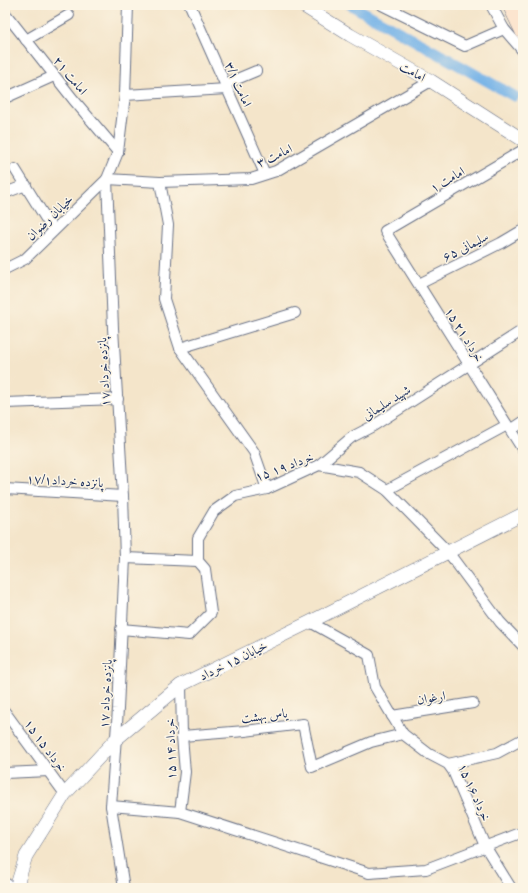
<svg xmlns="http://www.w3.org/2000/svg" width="528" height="893" font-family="'Libre Bodoni',Amiri,serif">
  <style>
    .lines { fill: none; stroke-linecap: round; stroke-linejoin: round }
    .canal { stroke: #74b2e7; stroke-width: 11 }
    .minor-casing { stroke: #676f84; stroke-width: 12 }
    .tertiary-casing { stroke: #676f84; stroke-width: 14 }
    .secondary-casing { stroke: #676f84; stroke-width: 16 }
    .minor { stroke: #fff; stroke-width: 10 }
    .tertiary { stroke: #fff; stroke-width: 13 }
    .secondary { stroke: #fce5cf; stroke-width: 15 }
    .labels { text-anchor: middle; stroke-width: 3; stroke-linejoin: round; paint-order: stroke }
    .street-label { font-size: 13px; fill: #1b2f5e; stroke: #fcf5e5 }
  </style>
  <rect width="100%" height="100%" fill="#fcf5e5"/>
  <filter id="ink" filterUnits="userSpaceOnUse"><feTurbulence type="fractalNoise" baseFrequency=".025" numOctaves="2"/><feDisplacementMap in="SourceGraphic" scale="8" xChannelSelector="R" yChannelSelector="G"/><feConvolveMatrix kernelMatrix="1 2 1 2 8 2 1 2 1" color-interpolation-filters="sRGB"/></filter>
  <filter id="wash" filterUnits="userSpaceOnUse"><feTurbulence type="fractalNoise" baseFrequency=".012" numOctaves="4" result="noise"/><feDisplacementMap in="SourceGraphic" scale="16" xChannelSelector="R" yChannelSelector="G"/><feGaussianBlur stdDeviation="0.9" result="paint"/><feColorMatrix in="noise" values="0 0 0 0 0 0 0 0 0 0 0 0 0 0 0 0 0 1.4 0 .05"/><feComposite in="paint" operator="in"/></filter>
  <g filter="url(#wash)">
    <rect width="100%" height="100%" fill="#f4e5ca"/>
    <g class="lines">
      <path class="canal" d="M351,5L514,96"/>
    </g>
  </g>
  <g filter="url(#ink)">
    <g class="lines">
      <g class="minor-casing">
        <g id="minor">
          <path d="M190,5L265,174"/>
          <path d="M382,5L465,46L504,29"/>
          <path d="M491,5L504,29L523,51"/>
          <path d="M5,13L73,99L118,152"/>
          <path d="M26,40L69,15"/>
          <path d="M225,84L256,71"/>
          <path d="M125,95L227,89"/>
          <path d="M5,98L54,76"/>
          <path d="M523,150L385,231L523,450"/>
          <path d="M15,169L53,230"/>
          <path d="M160,182L168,225L164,299L180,348L254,452L267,489"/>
          <path d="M5,193L26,185"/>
          <path d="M5,269L25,259L107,179L160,182L251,179L276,171L431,81"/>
          <path d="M419,284L501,243L523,230"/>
          <path d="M180,348L295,313"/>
          <path d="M5,403L118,399"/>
          <path d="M511,430L523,422"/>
          <path d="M319,465L352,437L373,426L523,330"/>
          <path d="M5,489L123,496"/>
          <path d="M387,490L507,425"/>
          <path d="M125,558L198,561"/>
          <path d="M310,622L369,655L375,687L403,734L429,754L448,764L453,771L485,846L511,888"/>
          <path d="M121,629L189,635L211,613L205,569L198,561V538L214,511L235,496L267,489L319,465L359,472L387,490L448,552L500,622L523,646"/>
          <path d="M5,712L65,794"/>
          <path d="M392,716L473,703"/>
          <path d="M182,736L245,731L303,724L312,767L371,742L403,734"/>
          <path d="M448,764L497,753L523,739"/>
          <path d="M5,773L49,771"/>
          <path d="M111,806L180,812L369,873L426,869L523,832"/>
          <path d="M180,812L185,772L182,736L181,685"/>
          <path d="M5,883L13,888"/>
          <path d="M124,888L111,806L118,709L125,558L123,496L113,328L107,179L118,152L125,95L128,5"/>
        </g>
      </g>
      <g class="tertiary-casing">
        <g id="tertiary">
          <path d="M302,5L350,35L431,81L523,140"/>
          <path d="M16,888L26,856L65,794L115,740L181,685L310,622L523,514"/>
        </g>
      </g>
      <g class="secondary-casing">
        <path id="secondary" d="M510,5L523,32"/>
      </g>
      <use href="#minor" class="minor"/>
      <use href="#tertiary" class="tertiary"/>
      <use href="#secondary" class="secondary"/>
    </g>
  </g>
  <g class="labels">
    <g class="street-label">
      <text transform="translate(413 71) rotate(29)" y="5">امامت</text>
      <text transform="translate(71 75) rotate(51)" y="5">امامت ۲۱</text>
      <text transform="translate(239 84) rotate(66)" y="5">امامت ۳/۱</text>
      <text transform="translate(274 155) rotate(-25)" y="5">امامت ۳</text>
      <text transform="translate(447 179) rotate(-30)" y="5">امامت ۱</text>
      <text transform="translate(49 217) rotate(-44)" y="5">خیابان رضوان</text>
      <text transform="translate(465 246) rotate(-27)" y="5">سلیمانی ۶۵</text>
      <text transform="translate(465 334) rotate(58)" y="5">۱۵ خرداد ۲١</text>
      <text transform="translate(103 372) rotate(-93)" y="5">پانزده خرداد ۱۷</text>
      <text transform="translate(386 402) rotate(-32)" y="5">شهید سلیمانی</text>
      <text transform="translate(284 466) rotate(-20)" y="5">۱۵ خرداد ۱۹</text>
      <text transform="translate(65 480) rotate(3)" y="5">پانزده خرداد۱۷/۱</text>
      <text transform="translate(233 660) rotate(-26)" y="5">خیابان ۱۵ خرداد</text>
      <text transform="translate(105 694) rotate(-87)" y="5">پانزده خرداد ۱۷</text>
      <text transform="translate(431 697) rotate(-9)" y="5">ارغوان</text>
      <text transform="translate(264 715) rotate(-7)" y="5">یاس بهشت</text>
      <text transform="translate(46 745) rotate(54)" y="5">۱۵ خرداد ۱۵</text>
      <text transform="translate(170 749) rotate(-91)" y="5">۱۵ خرداد ۱۴</text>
      <text transform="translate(475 792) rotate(66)" y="5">۱۵ خرداد ۱۶</text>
    </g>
  </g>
  <rect width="528" height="893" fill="none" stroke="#fcf5e5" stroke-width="20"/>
</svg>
